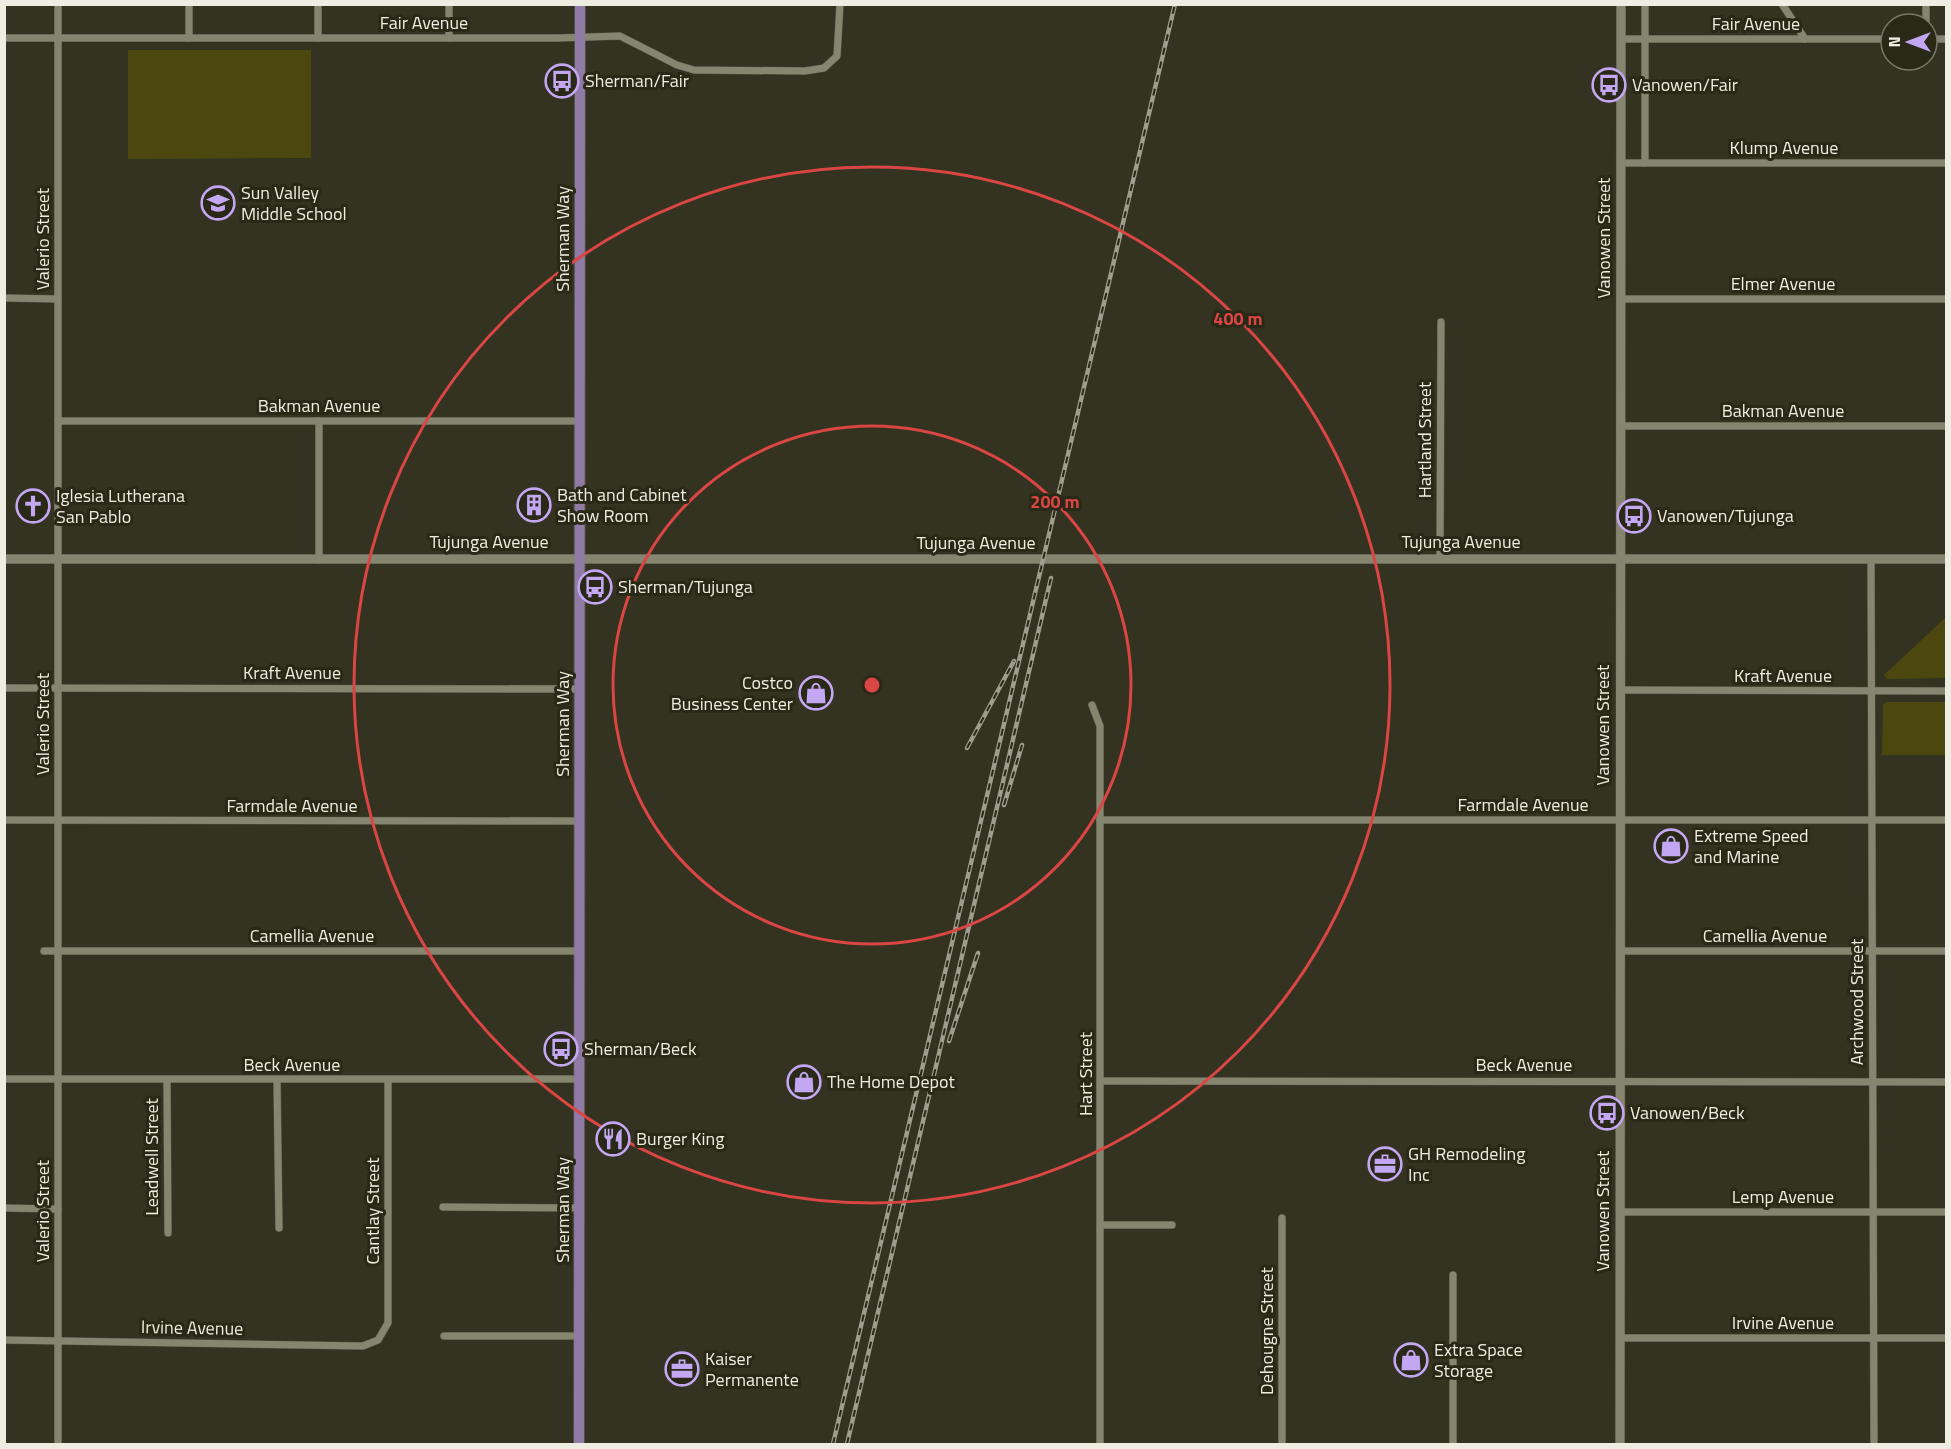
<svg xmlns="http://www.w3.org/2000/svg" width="1951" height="1449" font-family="'Titillium Web',sans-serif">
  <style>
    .green { fill: #4c470f }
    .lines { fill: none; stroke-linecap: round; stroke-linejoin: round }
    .street-casing { stroke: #535141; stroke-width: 8 }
    .secondary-casing { stroke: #535141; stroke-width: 10 }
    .primary-casing { stroke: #535141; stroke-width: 12 }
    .street { stroke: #868570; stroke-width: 7 }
    .secondary { stroke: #868570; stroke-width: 9 }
    .primary { stroke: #907aa6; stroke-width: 10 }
    .rail-casing { stroke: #9f9d8f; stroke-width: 4.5 }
    .rail { stroke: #2a2816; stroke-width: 2; stroke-dasharray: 7; stroke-linecap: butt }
    .ring { fill: none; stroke: #da4644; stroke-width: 3 }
    .labels { text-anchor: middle; stroke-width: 6; stroke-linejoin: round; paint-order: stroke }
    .street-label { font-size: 18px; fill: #eeede2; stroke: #2a2816 }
    .poi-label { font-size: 18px; fill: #eeede2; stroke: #2a2816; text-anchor: start }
    .centre { fill: #da4644; stroke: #2a2816; stroke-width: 3 }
    .ring-label { font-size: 18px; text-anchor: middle; font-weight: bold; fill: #da4644; stroke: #2a2816; stroke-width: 6; stroke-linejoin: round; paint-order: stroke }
  </style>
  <rect width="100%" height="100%" fill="#343220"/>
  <g class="green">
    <path d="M128,50H311V158L128,159Z"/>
    <path d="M1946,617V678L1887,679L1884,675Z"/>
    <path d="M1887,702H1946V755H1882L1883,704Z"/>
  </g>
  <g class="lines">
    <g class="street-casing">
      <g id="street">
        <path d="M189,4V38"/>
        <path d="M449,4V38"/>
        <path d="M1645,4V163"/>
        <path d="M1782,4L1805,39"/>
        <path d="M1926,24V4"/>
        <path d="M4,38H558L620,36L677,65L694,70L805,71L824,68L837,56L840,4"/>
        <path d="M318,38V4"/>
        <path d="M1621,39H1891"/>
        <path d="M1927,39H1946"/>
        <path d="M1621,163H1946"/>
        <path d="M4,298L58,299"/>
        <path d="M1620,299H1946"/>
        <path d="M58,421H579"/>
        <path d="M319,421V560"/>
        <path d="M1620,426H1946"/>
        <path d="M1440,559L1441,322"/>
        <path d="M1871,559L1874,1444"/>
        <path d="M4,688L580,689"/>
        <path d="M1620,690L1946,691"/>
        <path d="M1092,705L1100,726V1444"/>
        <path d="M4,820L580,821"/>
        <path d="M1100,820H1946"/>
        <path d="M44,951H579"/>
        <path d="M1620,951H1946"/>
        <path d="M4,1079H579"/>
        <path d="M167,1080L168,1233"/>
        <path d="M277,1080L279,1228"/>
        <path d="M1101,1081L1946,1082"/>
        <path d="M443,1207L579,1208"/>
        <path d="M4,1208L58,1209"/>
        <path d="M1620,1212H1946"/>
        <path d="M1282,1218V1444"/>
        <path d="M1101,1225H1172"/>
        <path d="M444,1336H579"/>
        <path d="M1620,1338H1946"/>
        <path d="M4,1340L363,1346L378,1340L388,1323V1080"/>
        <path d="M58,1444V4"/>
        <path d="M1453,1444V1275"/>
      </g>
    </g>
    <g class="secondary-casing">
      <g id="secondary">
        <path d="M4,559H1946"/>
        <path d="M1620,1444L1621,4"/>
      </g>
    </g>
    <g class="primary-casing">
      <path id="primary" d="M579,1444L580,4"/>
    </g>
    <use href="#street" class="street"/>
    <use href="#secondary" class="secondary"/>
    <use href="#primary" class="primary"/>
    <g class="rail-casing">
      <g id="rail">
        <path d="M967,748L1014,661"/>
        <path d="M1004,805L1022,745"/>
        <path d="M949,1041L978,953"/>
        <path d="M833,1444L1175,4"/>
        <path d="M847,1444L1051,578"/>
      </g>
    </g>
    <use href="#rail" class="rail"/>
  </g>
  <g class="ring">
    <circle cx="872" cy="685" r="259"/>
    <circle cx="872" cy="685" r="518"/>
  </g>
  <defs>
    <g id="bus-ring" transform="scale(1.725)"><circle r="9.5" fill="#2a2816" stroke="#c3a7f2" stroke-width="1.5"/><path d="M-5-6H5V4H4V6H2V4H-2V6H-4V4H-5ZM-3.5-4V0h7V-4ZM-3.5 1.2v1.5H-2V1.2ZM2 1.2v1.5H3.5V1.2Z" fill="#c3a7f2"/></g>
    <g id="school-ring" transform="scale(1.725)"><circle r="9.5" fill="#2a2816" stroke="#c3a7f2" stroke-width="1.5"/><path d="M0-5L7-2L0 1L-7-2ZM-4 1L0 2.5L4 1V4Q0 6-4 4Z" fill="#c3a7f2"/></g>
    <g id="building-ring" transform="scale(1.725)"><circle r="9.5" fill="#2a2816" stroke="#c3a7f2" stroke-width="1.5"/><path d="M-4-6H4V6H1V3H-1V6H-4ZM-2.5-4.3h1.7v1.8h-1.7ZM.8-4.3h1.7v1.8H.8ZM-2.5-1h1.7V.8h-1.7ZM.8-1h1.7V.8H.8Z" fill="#c3a7f2"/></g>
    <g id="church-ring" transform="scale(1.725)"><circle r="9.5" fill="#2a2816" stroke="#c3a7f2" stroke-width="1.5"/><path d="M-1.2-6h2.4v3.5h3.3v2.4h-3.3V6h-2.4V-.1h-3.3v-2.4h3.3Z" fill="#c3a7f2"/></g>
    <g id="shop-ring" transform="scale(1.725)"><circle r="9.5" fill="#2a2816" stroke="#c3a7f2" stroke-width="1.5"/><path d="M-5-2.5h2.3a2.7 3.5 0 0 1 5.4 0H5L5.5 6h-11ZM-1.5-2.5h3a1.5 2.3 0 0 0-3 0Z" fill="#c3a7f2"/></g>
    <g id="restaurant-ring" transform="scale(1.725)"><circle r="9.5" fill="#2a2816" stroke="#c3a7f2" stroke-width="1.5"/><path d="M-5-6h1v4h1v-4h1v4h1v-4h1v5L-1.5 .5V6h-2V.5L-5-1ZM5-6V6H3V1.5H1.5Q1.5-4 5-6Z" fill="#c3a7f2"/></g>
    <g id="office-ring" transform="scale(1.725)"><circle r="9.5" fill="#2a2816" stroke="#c3a7f2" stroke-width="1.5"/><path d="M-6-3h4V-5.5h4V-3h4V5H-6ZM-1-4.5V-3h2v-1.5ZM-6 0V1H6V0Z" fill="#c3a7f2"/></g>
  </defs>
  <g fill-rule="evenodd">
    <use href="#bus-ring" x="562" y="81"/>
    <use href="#bus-ring" x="1609" y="85"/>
    <use href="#school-ring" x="218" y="203"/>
    <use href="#building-ring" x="534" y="505"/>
    <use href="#church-ring" x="33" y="506"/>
    <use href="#bus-ring" x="1634" y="516"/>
    <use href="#bus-ring" x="595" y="587"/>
    <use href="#shop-ring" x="816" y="693"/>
    <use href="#shop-ring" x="1671" y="846"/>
    <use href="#bus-ring" x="561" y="1049"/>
    <use href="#shop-ring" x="804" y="1082"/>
    <use href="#bus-ring" x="1607" y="1113"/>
    <use href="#restaurant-ring" x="613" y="1139"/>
    <use href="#office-ring" x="1385" y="1164"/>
    <use href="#shop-ring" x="1411" y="1360"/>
    <use href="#office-ring" x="682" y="1369"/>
  </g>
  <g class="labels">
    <g class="street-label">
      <text x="424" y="29">Fair Avenue</text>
      <text x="1756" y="30">Fair Avenue</text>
      <text x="1784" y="154">Klump Avenue</text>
      <text transform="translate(1604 238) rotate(-90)" y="6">Vanowen Street</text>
      <text transform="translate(43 239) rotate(-90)" y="6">Valerio Street</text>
      <text transform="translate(563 239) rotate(-90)" y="6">Sherman Way</text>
      <text x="1783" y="290">Elmer Avenue</text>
      <text x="319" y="412">Bakman Avenue</text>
      <text x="1783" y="417">Bakman Avenue</text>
      <text transform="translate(1425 440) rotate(-90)" y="6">Hartland Street</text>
      <text x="489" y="548">Tujunga Avenue</text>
      <text x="1461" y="548">Tujunga Avenue</text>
      <text x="976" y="549">Tujunga Avenue</text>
      <text x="292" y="679">Kraft Avenue</text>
      <text x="1783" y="682">Kraft Avenue</text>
      <text transform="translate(43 724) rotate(-90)" y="6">Valerio Street</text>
      <text transform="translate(563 724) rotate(-90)" y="6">Sherman Way</text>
      <text transform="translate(1603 725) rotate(-90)" y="6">Vanowen Street</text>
      <text x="1523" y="811">Farmdale Avenue</text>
      <text x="292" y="812">Farmdale Avenue</text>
      <text x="312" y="942">Camellia Avenue</text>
      <text x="1765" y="942">Camellia Avenue</text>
      <text transform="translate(1857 1002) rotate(-90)" y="6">Archwood Street</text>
      <text x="292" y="1071">Beck Avenue</text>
      <text x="1524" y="1071">Beck Avenue</text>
      <text transform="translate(1086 1074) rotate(-90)" y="6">Hart Street</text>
      <text transform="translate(152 1157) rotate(-90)" y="6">Leadwell Street</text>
      <text x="1783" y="1203">Lemp Avenue</text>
      <text transform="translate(563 1210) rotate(-90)" y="6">Sherman Way</text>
      <text transform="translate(43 1211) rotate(-90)" y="6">Valerio Street</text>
      <text transform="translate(373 1211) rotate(-90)" y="6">Cantlay Street</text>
      <text transform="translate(1603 1211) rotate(-90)" y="6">Vanowen Street</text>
      <text x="1783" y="1329">Irvine Avenue</text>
      <text transform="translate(192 1328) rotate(1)" y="6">Irvine Avenue</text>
      <text transform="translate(1267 1331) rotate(-90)" y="6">Dehougne Street</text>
    </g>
    <g class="poi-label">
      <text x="585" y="87">Sherman/Fair</text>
      <text x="1632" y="91">Vanowen/Fair</text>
      <text x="241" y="199">Sun Valley<tspan x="241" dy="21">Middle School</tspan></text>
      <text x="557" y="501">Bath and Cabinet<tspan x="557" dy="21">Show Room</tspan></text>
      <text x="56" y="502">Iglesia Lutherana<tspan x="56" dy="21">San Pablo</tspan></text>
      <text x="1657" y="522">Vanowen/Tujunga</text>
      <text x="618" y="593">Sherman/Tujunga</text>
      <text x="793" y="689" text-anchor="end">Costco<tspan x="793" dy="21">Business Center</tspan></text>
      <text x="1694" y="842">Extreme Speed<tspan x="1694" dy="21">and Marine</tspan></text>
      <text x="584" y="1055">Sherman/Beck</text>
      <text x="827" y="1088">The Home Depot</text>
      <text x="1630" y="1119">Vanowen/Beck</text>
      <text x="636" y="1145">Burger King</text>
      <text x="1408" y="1160">GH Remodeling<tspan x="1408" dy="21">Inc</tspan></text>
      <text x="1434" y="1356">Extra Space<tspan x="1434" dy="21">Storage</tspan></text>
      <text x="705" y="1365">Kaiser<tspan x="705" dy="21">Permanente</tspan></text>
    </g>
  </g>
  <circle cx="872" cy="685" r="9" class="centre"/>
  <g class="ring-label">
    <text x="1238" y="325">400 m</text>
    <text x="1055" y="508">200 m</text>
  </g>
  <rect width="1951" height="1449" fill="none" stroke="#eeede2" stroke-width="12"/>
  <g transform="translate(1909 42) rotate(270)"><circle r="28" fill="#2a2816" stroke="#787768" stroke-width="1.5"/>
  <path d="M0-4.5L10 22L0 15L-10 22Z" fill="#c3a7f2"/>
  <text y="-9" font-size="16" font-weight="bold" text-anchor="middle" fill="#eeede2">N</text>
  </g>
</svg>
